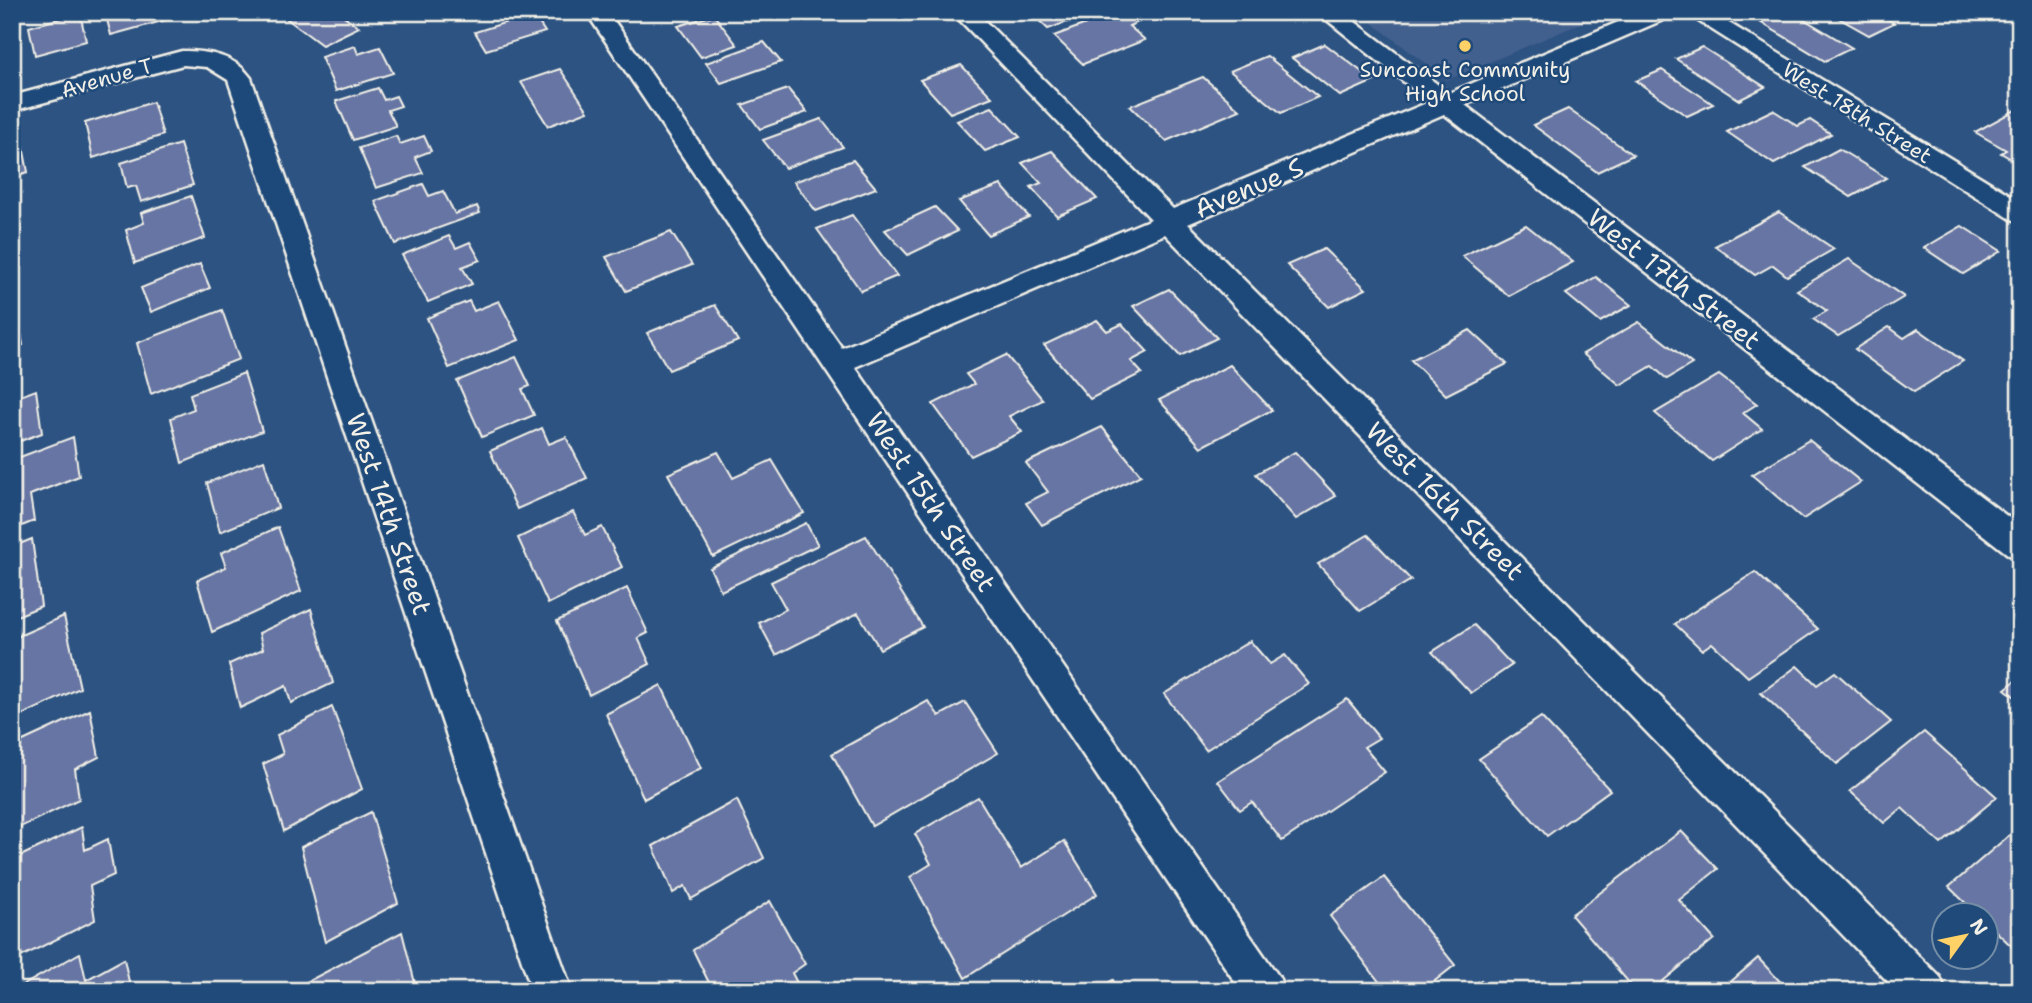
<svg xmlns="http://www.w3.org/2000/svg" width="2032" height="1003" font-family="'Shantell Sans',sans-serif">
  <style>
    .built { fill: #42608e }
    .building { fill: #6675a3; stroke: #f4f1e8; stroke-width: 2 }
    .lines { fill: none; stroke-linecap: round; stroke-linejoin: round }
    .minor-casing { stroke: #f4f1e8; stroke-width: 5 }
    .minor { fill: #1f4a7a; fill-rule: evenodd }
    .poi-dot { fill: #ffd166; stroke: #1f4a7a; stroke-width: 2.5 }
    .labels { text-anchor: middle; stroke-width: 5; stroke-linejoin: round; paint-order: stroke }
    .far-poi-label { font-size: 21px; fill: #f4f1e8; stroke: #1f4a7a }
    .far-street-label { font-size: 21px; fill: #f4f1e8; stroke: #1f4a7a }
    .street-label { font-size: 26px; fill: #f4f1e8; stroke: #1f4a7a }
  </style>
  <rect width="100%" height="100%" fill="#2d5382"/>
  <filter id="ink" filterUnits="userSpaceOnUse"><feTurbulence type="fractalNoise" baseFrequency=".0143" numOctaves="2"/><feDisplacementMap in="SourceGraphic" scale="14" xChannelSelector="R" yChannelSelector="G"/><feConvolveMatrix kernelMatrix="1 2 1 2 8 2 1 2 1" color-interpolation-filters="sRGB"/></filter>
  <g filter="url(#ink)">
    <path class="built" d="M1358,12H1608L1447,80Z"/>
    <g class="building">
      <path d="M118,12H183L184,15L111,35L106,16Z"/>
      <path d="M301,12H349L344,16L359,27L322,45L287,19Z"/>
      <path d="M1030,12H1094L1048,29Z"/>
      <path d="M1118,12H1126L1138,22L1129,26L1145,40L1083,64L1054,36Z"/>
      <path d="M1782,12H1792L1852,48L1825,61L1760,22Z"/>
      <path d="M1828,12H1875L1894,23L1869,35Z"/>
      <path d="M80,13L86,41L35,55L29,27Z"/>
      <path d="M533,14L545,32L486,50L475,32Z"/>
      <path d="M714,15L737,45L701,57L678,26Z"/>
      <path d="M764,42L781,62L721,83L706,63Z"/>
      <path d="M1325,44L1374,81L1340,96L1292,58Z"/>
      <path d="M355,46L358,54L380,47L393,73L336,91L321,57Z"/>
      <path d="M1702,47L1765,87L1739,100L1676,59Z"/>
      <path d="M1267,56L1318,97L1281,113L1230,71Z"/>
      <path d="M961,65L992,97L950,113L920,80Z"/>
      <path d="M560,69L588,111L548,126L521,82Z"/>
      <path d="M1662,70L1713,104L1687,116L1636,81Z"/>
      <path d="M1203,77L1240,110L1166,141L1130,106Z"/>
      <path d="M378,88L384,100L396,96L401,106L388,110L396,126L353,140L336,101Z"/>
      <path d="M788,89L807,112L760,129L742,105Z"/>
      <path d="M153,102L163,135L93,158L85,123Z"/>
      <path d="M992,107L1020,137L985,151L957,121Z"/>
      <path d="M1568,109L1633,155L1597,172L1533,125Z"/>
      <path d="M2017,109L2020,110V164L2001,153L2006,150L1975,132Z"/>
      <path d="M1773,110L1798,126L1810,120L1831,134L1774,164L1727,132Z"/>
      <path d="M821,119L843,147L785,168L763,140Z"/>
      <path d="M396,136L400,144L424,136L431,151L415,157L423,173L376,188L359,148Z"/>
      <path d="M22,141L28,172L12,177V144Z"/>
      <path d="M180,144L193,185L141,202L136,186L127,188L121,163Z"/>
      <path d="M1839,149L1886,178L1851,197L1805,167Z"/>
      <path d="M1052,151L1097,199L1057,216L1031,187L1041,183L1022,163Z"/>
      <path d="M853,160L876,188L816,211L794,182Z"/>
      <path d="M423,184L429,196L443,191L455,214L477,206L480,213L395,244L375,201Z"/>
      <path d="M1001,185L1029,217L988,235L959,201Z"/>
      <path d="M191,196L205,238L135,263L126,230L144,223L141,213Z"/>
      <path d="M935,207L958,231L908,255L885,230Z"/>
      <path d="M1779,212L1834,249L1787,276L1773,265L1755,275L1715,246Z"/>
      <path d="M852,215L897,276L861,291L817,229Z"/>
      <path d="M1526,225L1573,262L1509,296L1462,256Z"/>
      <path d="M1962,226L2001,251L1963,274L1924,248Z"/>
      <path d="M671,232L692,265L626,291L606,257Z"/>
      <path d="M449,236L456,248L470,242L480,260L462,267L472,284L428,302L402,255Z"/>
      <path d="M1324,249L1366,289L1329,307L1287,265Z"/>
      <path d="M1849,259L1904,297L1838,336L1813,319L1827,311L1797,290Z"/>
      <path d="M200,264L210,288L151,312L141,288Z"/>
      <path d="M1596,277L1631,305L1600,322L1566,294Z"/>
      <path d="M1169,289L1217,338L1180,356L1133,306Z"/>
      <path d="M469,301L474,311L499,301L519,340L449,368L427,318Z"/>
      <path d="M715,305L738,341L669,370L647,333Z"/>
      <path d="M222,310L239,359L151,394L137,343Z"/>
      <path d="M18,315L23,345L12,349V317Z"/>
      <path d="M1097,320L1107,331L1122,324L1148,352L1131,361L1142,373L1090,399L1044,345Z"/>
      <path d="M1639,322L1692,364L1667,379L1652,366L1620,385L1583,354Z"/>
      <path d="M1889,327L1904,338L1918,329L1963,361L1914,392L1855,349Z"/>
      <path d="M1470,330L1507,364L1446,395L1411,360Z"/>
      <path d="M1006,355L1043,400L1009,416L1022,432L971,456L933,404L974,384L966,374Z"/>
      <path d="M516,357L530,386L522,389L534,415L482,437L457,381Z"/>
      <path d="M1230,365L1272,410L1201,447L1159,400Z"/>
      <path d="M244,373L262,431L182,463L171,418L194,409L190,394Z"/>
      <path d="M1719,375L1757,404L1743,413L1762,429L1712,461L1655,413Z"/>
      <path d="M36,390L42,433L12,444V399Z"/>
      <path d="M1102,427L1141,475L1042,525L1026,503L1048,492L1026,463Z"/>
      <path d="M542,428L549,444L566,437L587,478L517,509L490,451Z"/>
      <path d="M73,437L79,476L30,495L34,521L12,530V460Z"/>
      <path d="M1809,440L1861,482L1803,519L1752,475Z"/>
      <path d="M718,452L733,478L772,460L804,513L713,557L668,474Z"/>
      <path d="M1295,452L1336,496L1296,519L1256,474Z"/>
      <path d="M264,460L278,508L220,532L207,483Z"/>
      <path d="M573,512L585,535L602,527L622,567L548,604L518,538Z"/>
      <path d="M806,523L818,545L721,591L710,568Z"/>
      <path d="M278,527L301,591L212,632L197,580L226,567L221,553Z"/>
      <path d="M1368,535L1411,580L1360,611L1318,564Z"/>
      <path d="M866,536L923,627L880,649L858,613L776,655L759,623L786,609L771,582Z"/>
      <path d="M32,539L41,606L12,618V547Z"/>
      <path d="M1755,572L1818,629L1748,677L1712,643L1702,650L1675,624Z"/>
      <path d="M627,588L648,633L638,638L650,664L589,695L557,621Z"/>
      <path d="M311,609L333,683L291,703L286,686L240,708L229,664L263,649L259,633Z"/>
      <path d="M64,616L80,688L12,720V639Z"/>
      <path d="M1474,625L1512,665L1471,693L1432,652Z"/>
      <path d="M1250,641L1270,664L1285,655L1309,684L1206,750L1164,694Z"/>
      <path d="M1797,666L1817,685L1835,672L1891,722L1837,764L1761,693Z"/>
      <path d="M2020,677V701L2005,689Z"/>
      <path d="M661,685L701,768L644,799L606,714Z"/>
      <path d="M1347,699L1379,738L1364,747L1385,772L1282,841L1252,802L1240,810L1218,781Z"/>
      <path d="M928,701L939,716L965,702L998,753L872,826L832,754Z"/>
      <path d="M332,707L362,789L284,831L263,764L283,754L277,735Z"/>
      <path d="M90,710L99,757L75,769L79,799L12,831V746Z"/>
      <path d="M1541,717L1610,790L1547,836L1479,759Z"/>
      <path d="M1924,732L1997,797L1941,844L1902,808L1884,823L1850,791Z"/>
      <path d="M978,797L1021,868L1064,841L1097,894L965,978L910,877L931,864L915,834Z"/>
      <path d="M737,800L764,858L691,899L685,886L673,893L653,846Z"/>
      <path d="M371,812L398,903L325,942L301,847Z"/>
      <path d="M2020,826V954L1986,922V916H1979L1949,887Z"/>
      <path d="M82,827L85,850L108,839L114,875L90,886L95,920L15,960L12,860Z"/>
      <path d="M1681,831L1718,869L1679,900L1714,939L1651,991H1636L1571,915Z"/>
      <path d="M1384,877L1455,965L1422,991H1386L1330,916Z"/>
      <path d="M770,901L805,964L792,973L801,991H713L693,950Z"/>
      <path d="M402,932L417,991H298L297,987Z"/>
      <path d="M80,953L86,980L124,959L131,991H13Z"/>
      <path d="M1758,958L1789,991H1720Z"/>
      <path d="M1113,980L1118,991H1094Z"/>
      <path d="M1481,980L1490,991H1467Z"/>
    </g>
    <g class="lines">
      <g class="minor-casing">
        <g id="minor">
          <path d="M586,12H608L842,348L1151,219L952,12H976L1173,209L1429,102L1317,12H1342L1449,93L1642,12H1673L1670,17L1465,105L2020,526V559L2009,555L1444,114L1188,224L1940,977L1946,991H1897L1165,234L855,367L1279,977L1285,991H1241Z"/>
          <path d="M1684,12H1711L2020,201V222L2011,219Z"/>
          <path d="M182,51C208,51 235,55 251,78L572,991H532L228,80L207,67L183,65L12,111V96Z"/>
        </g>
      </g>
      <use href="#minor" class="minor"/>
    </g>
  </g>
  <circle class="poi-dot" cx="1465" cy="46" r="7"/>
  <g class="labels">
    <g class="far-poi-label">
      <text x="1465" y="77">Suncoast Community<tspan x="1465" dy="24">High School</tspan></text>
    </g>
    <g class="far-street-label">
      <text transform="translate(107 78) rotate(-16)" y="7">Avenue T</text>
      <text transform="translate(1857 113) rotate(32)" y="7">West 18th Street</text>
    </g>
    <g class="street-label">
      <text transform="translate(1249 188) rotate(-23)" y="9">Avenue S</text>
      <text transform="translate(1674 279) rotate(38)" y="9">West 17th Street</text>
      <text transform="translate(1445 501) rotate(45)" y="9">West 16th Street</text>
      <text transform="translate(931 502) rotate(56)" y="9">West 15th Street</text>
      <text transform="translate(389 514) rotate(71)" y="9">West 14th Street</text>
    </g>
  </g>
  <rect width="2032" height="1003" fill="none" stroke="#1f4a7a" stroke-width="42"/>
  <rect x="21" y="21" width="1990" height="961" fill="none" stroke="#f4f1e8" stroke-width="2.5" filter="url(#ink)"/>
  <g transform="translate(1965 936) rotate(57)"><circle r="33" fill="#1f4a7a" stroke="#748da6" stroke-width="2"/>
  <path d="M0-5L12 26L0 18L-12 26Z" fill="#ffd166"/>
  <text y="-10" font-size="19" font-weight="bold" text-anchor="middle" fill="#f4f1e8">N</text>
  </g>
</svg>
